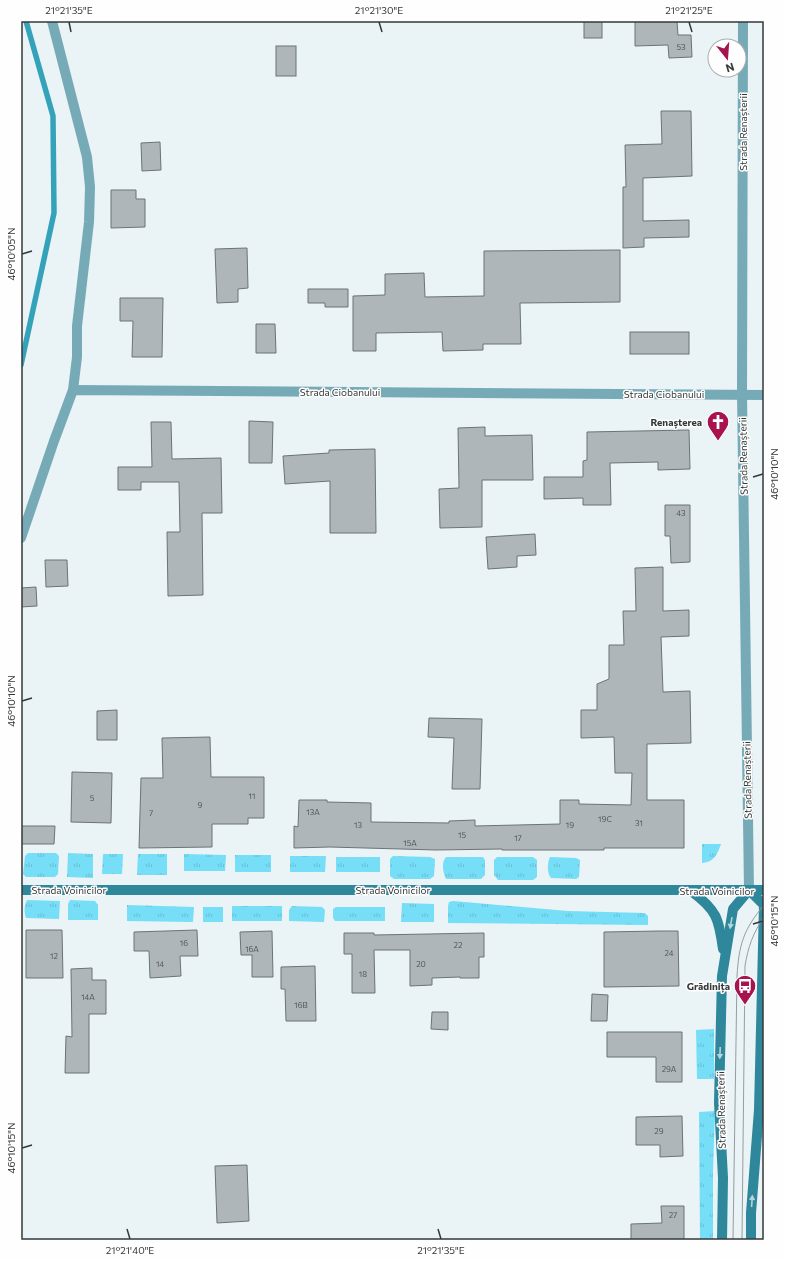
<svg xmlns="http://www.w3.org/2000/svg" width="785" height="1261" font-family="Commissioner,sans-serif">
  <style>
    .grass { fill: url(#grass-tufts) }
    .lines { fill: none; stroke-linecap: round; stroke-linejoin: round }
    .stream { stroke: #34a3ba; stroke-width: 5.5 }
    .building { fill: #aeb6b9; stroke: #6b7375 }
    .street { stroke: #77aab7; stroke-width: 10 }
    .secondary { stroke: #2e879a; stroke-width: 10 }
    .tram { stroke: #969d9f; stroke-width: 1 }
    .oneway { fill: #b5d4db }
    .ticks { fill: none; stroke: #343839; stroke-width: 1.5 }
    .labels { text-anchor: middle; stroke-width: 3; stroke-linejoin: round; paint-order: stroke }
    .number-label { font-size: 8px; fill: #525859 }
    .street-label { font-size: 10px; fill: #343839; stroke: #fefefe }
    .poi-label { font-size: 10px; font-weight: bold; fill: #343839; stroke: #fefefe; text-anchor: end }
    .neatline { fill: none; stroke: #343839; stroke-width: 1.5 }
    .ticks-label { font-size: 10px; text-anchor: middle; fill: #343839 }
  </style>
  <defs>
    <pattern id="grass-tufts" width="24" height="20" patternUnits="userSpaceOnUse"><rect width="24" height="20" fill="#76def6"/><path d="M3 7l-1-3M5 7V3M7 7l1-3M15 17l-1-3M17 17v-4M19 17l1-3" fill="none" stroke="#67bfd4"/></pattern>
  </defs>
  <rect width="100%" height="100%" fill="#eaf3f5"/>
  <g class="grass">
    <path d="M702,844H721C717,855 714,862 702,863Z"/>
    <path d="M28,853H56L59,856L58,874L55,877H26L23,874L25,856Z"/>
    <path d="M68,853L93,854V878L67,877Z"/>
    <path d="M103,854H123L122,874H102Z"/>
    <path d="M138,854H167V875H137Z"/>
    <path d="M184,854L226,855L225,871H184Z"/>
    <rect x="235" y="855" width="36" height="17"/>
    <path d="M290,856H326L325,872H290Z"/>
    <path d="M393,856L430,857L435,859L434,876L430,879H394L390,876V859Z"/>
    <rect x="336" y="857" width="44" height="15"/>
    <path d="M446,857H483L485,860V875L481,879H446C443,873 441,862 446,857Z"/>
    <path d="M497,857H533L537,860V877L533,880H498L494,875V860Z"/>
    <path d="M550,857L576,858L580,860L579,877L576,879L551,878C547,874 547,863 550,857Z"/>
    <path d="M27,900L60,901L59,919L26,918C24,913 24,905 27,900Z"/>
    <path d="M70,900L95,901L98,905V920H68V904Z"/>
    <path d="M453,901L568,911L645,913L648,916V925L448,923V906L449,902Z"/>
    <path d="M402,903L434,904V922H401Z"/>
    <path d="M127,905L194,907L193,922L127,921Z"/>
    <rect x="232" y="906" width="50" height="15"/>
    <path d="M292,906L322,907L325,910L324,922L289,921V910Z"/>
    <rect x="203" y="907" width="20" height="15"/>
    <path d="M336,907H385V921H335L333,918V909Z"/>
    <path d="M714,1029V1079H697L696,1030Z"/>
    <path d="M715,1111L713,1171V1240H700L699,1112Z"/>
  </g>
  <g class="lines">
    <path class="stream" d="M21,365L54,213L53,116L26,21"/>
  </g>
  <g class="building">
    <rect x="584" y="21" width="18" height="17"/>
    <path d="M635,21H677L678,35H691L692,57L669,58L668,45L635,46Z"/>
    <rect x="276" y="46" width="20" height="30"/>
    <path d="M661,111H691L692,176L643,178V221L689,220V237L644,238V247L623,248V187H626L625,145L662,144Z"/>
    <path d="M160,142L161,170L142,171L141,143Z"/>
    <path d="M111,190H136V199H145V227L111,228Z"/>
    <path d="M247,248L248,288L238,289V302L217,303L215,249Z"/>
    <path d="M620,250V302L520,303L521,344H483V350L443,351L442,332L376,333V351H353V296L385,295V274L424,273L425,297L484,296V251Z"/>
    <path d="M308,289H348V307H325V303H308Z"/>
    <path d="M120,298H163L162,357H132L133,321H120Z"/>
    <path d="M256,324H275L276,353H256Z"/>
    <rect x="630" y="332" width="59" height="22"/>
    <path d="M249,421L273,422L272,463H249Z"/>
    <path d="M151,422H171L172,459L221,458L222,513H202L203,595L168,596L167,532H180L179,482H141V490H118V467H152Z"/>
    <path d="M485,427V436L532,435L533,480H482V527L440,528L439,489L459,488L458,428Z"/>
    <path d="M689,430L690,469L658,470V462L610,463L611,505H583V498L544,499V477H583V461L587,460V432Z"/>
    <path d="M375,449L376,533H330V481L285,484L283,456L329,453V450Z"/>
    <path d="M665,505H690V562L671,563L670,536H665Z"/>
    <path d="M535,534L536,555L517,556V567L488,569L486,537Z"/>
    <path d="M45,560H67L68,586L46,587Z"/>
    <path d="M663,567V611L689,610V636L661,637L663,692L690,691L691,743L647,744V800H684V848H604V850H502V849L436,850L330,847L294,848V826L298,827L299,800H327V802L371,803V822L449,823V821L475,820V826L560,824V800H579V804L631,805L632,773H615L614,737L581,738V710H597V684L609,679V645H624L623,611H636L635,568Z"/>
    <path d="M36,587L37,606L21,607V588Z"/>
    <path d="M117,710V740H97V711Z"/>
    <path d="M429,718L482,719L480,789H452L454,738L428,737Z"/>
    <path d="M210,737L211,777H264V818H248V824H212V847L139,848L141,778H163L162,738Z"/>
    <path d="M72,772L112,773L111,823L71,822Z"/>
    <path d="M21,826H55L54,844H21Z"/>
    <path d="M26,930H62L63,978H26Z"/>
    <path d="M197,930L198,956H180L181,976L150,978L149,951H134V932Z"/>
    <path d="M272,931L273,977H252V955H241L240,932Z"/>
    <path d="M659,931H678L679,986L604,987V932Z"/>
    <path d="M344,933H374V935L484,933V957H479V978H460V977L432,978V985L410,986V950H374L375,993H352V954H344Z"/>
    <path d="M315,966L316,1021H286L285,989H281V967Z"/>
    <path d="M92,968V980H106V1014H89V1073H65L66,1036L72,1037L71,969Z"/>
    <path d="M592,994L608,995L607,1021H591Z"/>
    <path d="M432,1012H448V1030L431,1029Z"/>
    <path d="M607,1032H682V1082H656V1057H607Z"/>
    <path d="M682,1116L683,1156L660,1157V1145H636V1117Z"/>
    <path d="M247,1165L249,1221L217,1223L215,1166Z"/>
    <path d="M661,1206H684V1240H631V1224L662,1223Z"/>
  </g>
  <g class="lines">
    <g class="street">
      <path d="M52,21L87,157L90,187L89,222L77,326V357L73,390"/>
      <path d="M743,21L742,394L749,890"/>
      <path d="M21,538L54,441L73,390L764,395"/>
    </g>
    <g class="secondary">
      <path d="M21,890H764"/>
      <path d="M691,891C717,910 719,919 723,949"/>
      <path d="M722,1240L723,1178L719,1103L722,976L733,909L749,890L764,905L759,1110L751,1213V1240"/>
    </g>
    <g class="tram">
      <path d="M733,1240L737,976C739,945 743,930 764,905"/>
      <path d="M742,1240L745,966C748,947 753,933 764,917"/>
    </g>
  </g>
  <defs><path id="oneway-solid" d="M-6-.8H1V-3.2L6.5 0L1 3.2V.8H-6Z"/></defs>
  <g class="oneway">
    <use href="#oneway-solid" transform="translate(731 923) rotate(100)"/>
    <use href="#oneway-solid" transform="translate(720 1053) rotate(92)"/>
    <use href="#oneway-solid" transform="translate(752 1201) rotate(-86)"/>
  </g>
  <path class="ticks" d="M69,22L71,32M379,22L382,32M689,22L692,32M22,254L32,251M753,477L763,474M22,701L32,698M753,924L763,921M22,1148L32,1145M127,1229L130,1239M438,1229L441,1239"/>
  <defs>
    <g id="church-pin" transform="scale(1.15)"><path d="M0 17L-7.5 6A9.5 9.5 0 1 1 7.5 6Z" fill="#a7134e" stroke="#fefefe"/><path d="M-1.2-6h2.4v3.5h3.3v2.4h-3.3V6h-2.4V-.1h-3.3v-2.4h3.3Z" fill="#fff"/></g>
    <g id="bus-pin" transform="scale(1.15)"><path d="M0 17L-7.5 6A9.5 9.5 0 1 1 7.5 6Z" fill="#a7134e" stroke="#fefefe"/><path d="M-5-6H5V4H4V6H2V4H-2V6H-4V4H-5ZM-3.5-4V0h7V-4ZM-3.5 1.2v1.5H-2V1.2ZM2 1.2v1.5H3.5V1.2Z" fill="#fff"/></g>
  </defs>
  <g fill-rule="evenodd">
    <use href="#church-pin" x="718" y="422"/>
    <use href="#bus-pin" x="745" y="986"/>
  </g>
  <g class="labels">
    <g class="number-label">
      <text x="681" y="50">53</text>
      <text x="681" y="516">43</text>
      <text x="252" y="799">11</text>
      <text x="92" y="801">5</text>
      <text x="200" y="808">9</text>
      <text x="313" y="815">13A</text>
      <text x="151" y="816">7</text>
      <text x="605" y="822">19C</text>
      <text x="639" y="826">31</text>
      <text x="358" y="828">13</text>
      <text x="570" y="828">19</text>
      <text x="462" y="838">15</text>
      <text x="518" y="841">17</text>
      <text x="410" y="846">15A</text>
      <text x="184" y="946">16</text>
      <text x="458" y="948">22</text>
      <text x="252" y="952">16A</text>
      <text x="669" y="956">24</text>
      <text x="54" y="959">12</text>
      <text x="160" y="967">14</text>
      <text x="421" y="967">20</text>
      <text x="363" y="977">18</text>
      <text x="88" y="1000">14A</text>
      <text x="301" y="1008">16B</text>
      <text x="669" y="1072">29A</text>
      <text x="659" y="1134">29</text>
      <text x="673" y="1218">27</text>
    </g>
    <g class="street-label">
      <text transform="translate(743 132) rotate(-90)" y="4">Strada Renașterii</text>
      <text x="340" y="396">Strada Ciobanului</text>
      <text x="664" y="398">Strada Ciobanului</text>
      <text transform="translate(743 456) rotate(-91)" y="4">Strada Renașterii</text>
      <text transform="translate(747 780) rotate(-91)" y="4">Strada Renașterii</text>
      <text x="69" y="894">Strada Voinicilor</text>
      <text x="393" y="894">Strada Voinicilor</text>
      <text x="717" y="895">Strada Voinicilor</text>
      <text transform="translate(721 1110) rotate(-91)" y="4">Strada Renașterii</text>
    </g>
    <g class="poi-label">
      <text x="702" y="426">Renașterea</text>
      <text x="730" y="990">Grădinița</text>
    </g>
  </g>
  <rect width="785" height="1261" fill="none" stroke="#fefefe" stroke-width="44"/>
  <g transform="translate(727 58) rotate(163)"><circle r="19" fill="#fefefe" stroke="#adafaf"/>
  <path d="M0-3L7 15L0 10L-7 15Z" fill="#a7134e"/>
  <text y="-6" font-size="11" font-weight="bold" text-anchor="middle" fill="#343839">N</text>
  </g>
  <rect x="22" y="22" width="741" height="1217" class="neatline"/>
  <g class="ticks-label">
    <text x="69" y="14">21°21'35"E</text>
    <text x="379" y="14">21°21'30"E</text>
    <text x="689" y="14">21°21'25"E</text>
    <text transform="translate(11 254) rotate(-90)" y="4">46°10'05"N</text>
    <text transform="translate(774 474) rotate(-90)" y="4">46°10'10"N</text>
    <text transform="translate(11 701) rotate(-90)" y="4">46°10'10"N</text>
    <text transform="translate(774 921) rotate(-90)" y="4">46°10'15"N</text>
    <text transform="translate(11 1148) rotate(-90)" y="4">46°10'15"N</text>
    <text x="130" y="1254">21°21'40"E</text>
    <text x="441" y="1254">21°21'35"E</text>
  </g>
</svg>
